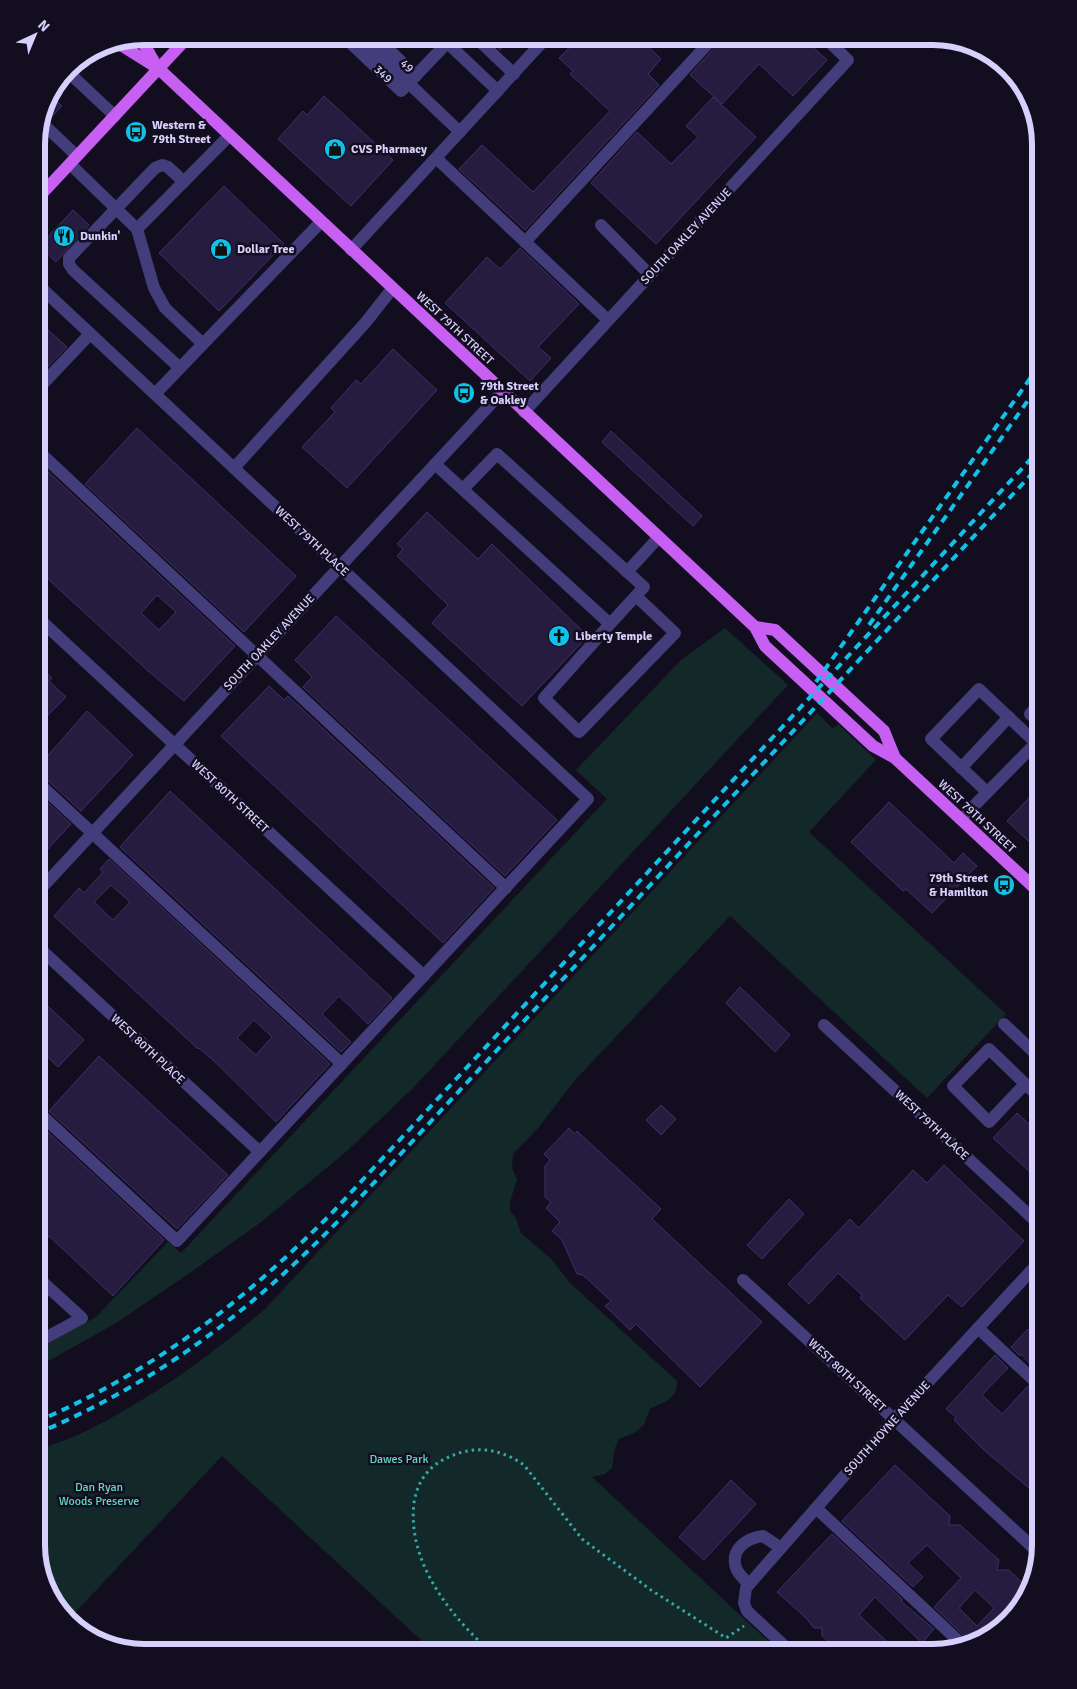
<svg xmlns="http://www.w3.org/2000/svg" width="1077" height="1689" font-family="Signika,sans-serif">
  <style>
    .green { fill: #122829 }
    .building { fill: #261c3f; stroke: #3f2f69; fill-rule: evenodd }
    .lines { fill: none; stroke-linecap: round; stroke-linejoin: round }
    .path { stroke: #37a7a9; stroke-width: 3; stroke-dasharray: 2.5 4; stroke-linecap: butt }
    .minor { stroke: #443d7b; stroke-width: 12 }
    .major { stroke: #c75ff3; stroke-width: 12 }
    .rail { stroke: #11c1e7; stroke-width: 4; stroke-dasharray: 8 6; stroke-linecap: butt }
    .labels { text-anchor: middle; stroke-width: 5; stroke-linejoin: round; paint-order: stroke }
    .street-label { font-size: 12px; fill: #d8d0fc; stroke: #130e1f }
    .poi-label { font-size: 12px; font-weight: bold; fill: #d8d0fc; stroke: #130e1f; text-anchor: start }
    .park-label { font-size: 12px; fill: #62d6c2; stroke: #130e1f }
    .rim { fill: none; stroke: #d8d0fc; stroke-width: 6 }
  </style>
  <rect width="100%" height="100%" fill="#130e1f"/>
  <g class="green">
    <path d="M725,628L788,685L414,1087L347,1151L260,1223L194,1270L116,1323L36,1368V1350L96,1317L168,1242L181,1253L607,799L576,770L681,660Z"/>
    <path d="M817,713L833,729L838,724L876,760L809,832L1006,1014L927,1098L730,916L575,1080L539,1127L513,1154L512,1168L517,1179L510,1202V1211L516,1218L521,1233L552,1260L571,1284L677,1381C678,1401 662,1402 650,1409L644,1425L634,1433L619,1439L615,1448L612,1468L605,1474L592,1477L781,1653H435L222,1456L70,1618L47,1593L36,1545V1451C53,1444 70,1439 86,1431C151,1399 211,1356 266,1308Z"/>
  </g>
  <g class="building">
    <path d="M486,36H513L500,50Z"/>
    <path d="M581,36H637L661,59L648,74L659,85L525,230L459,169L482,145L533,192L610,111L570,74L573,71L559,58Z"/>
    <path d="M725,36H801L827,60L793,96L759,64L722,104L690,75Z"/>
    <path d="M50,95L62,106L50,119L42,113L45,102Z"/>
    <path d="M324,96L393,160L351,206L278,139L303,111L307,115Z"/>
    <path d="M713,97L756,137L656,244L591,183L637,132L671,164L698,137L686,126Z"/>
    <path d="M224,186L284,244L219,311L159,253Z"/>
    <path d="M73,210L89,225L56,262L39,246Z"/>
    <path d="M520,248L579,304L538,347L551,358L530,381L445,303L487,257L500,269Z"/>
    <path d="M36,319L67,347L36,379Z"/>
    <path d="M393,349L437,390L347,488L302,447L335,412L331,408L356,380L361,384Z"/>
    <path d="M137,428L296,576L244,632L85,484Z"/>
    <path d="M611,431L702,516L693,526L602,442Z"/>
    <path d="M43,467L235,646L184,701L147,670L36,568V474ZM157,595L176,612L159,630L141,613Z"/>
    <path d="M427,512L478,559L492,544L588,636L522,706L432,623L448,605L397,556L403,549L397,544Z"/>
    <path d="M336,616L557,820L505,876L303,687L312,677L295,660Z"/>
    <path d="M36,663L52,678L49,681L66,697L36,727Z"/>
    <path d="M269,686L284,700L288,696L494,888L443,943L221,736Z"/>
    <path d="M87,711L133,755L81,811L42,775L36,773V769Z"/>
    <path d="M1041,785V853L1007,821Z"/>
    <path d="M170,791L392,998L368,1024L339,996L322,1014L351,1042L341,1052L120,847Z"/>
    <path d="M36,792L71,824L36,862V833L45,824L36,816Z"/>
    <path d="M889,802L954,863L963,853L977,866L932,913L906,889L903,891L851,842Z"/>
    <path d="M109,859L330,1064L276,1122L215,1062L199,1048L198,1049L54,916L79,888L84,893L103,872L100,869ZM111,885L130,902L113,920L94,902ZM254,1020L272,1037L256,1055L237,1038Z"/>
    <path d="M740,987L790,1035L775,1052L726,1003Z"/>
    <path d="M36,995L84,1040L58,1067L44,1053L36,1062Z"/>
    <path d="M99,1056L228,1175L177,1229L49,1111Z"/>
    <path d="M661,1105L676,1119L661,1135L646,1120Z"/>
    <path d="M1017,1113L1041,1135V1182L993,1138Z"/>
    <path d="M38,1123L164,1240L113,1296L49,1236L48,1237L36,1227Z"/>
    <path d="M569,1128L575,1134L577,1131L661,1209L652,1219L762,1322L700,1387L636,1324L630,1330L605,1306L611,1301L583,1275L577,1274L562,1240L552,1231L560,1222L546,1208L551,1202L545,1197V1166L550,1160L544,1154Z"/>
    <path d="M944,1165L1024,1241L962,1307L948,1295L905,1340L860,1298L862,1295L838,1273L809,1304L788,1284L850,1219L859,1228L913,1170L927,1183Z"/>
    <path d="M789,1199L804,1214L762,1259L747,1245Z"/>
    <path d="M1041,1323V1376L1021,1354L1020,1356L1011,1347L1028,1329L1032,1333Z"/>
    <path d="M995,1355L1008,1368L982,1395L1002,1414L1028,1386L1041,1395V1498L984,1450L954,1420L956,1417L946,1409Z"/>
    <path d="M895,1465L950,1516L949,1525H960L999,1560L997,1570H1009L1028,1588L1024,1602L981,1642L973,1644L934,1607L961,1578L927,1545L908,1563L923,1577L913,1587L842,1521ZM975,1590L994,1608L977,1626L959,1608Z"/>
    <path d="M731,1480L756,1504L704,1560L679,1537Z"/>
    <path d="M832,1534L902,1599V1602L934,1629L922,1643L875,1597L859,1615L899,1653H839L836,1642L830,1643L822,1636V1628H814L806,1618L777,1592Z"/>
  </g>
  <g class="lines">
    <g class="path">
      <path d="M36,1541L40,1537"/>
      <path d="M492,1653C450,1616 407,1562 414,1503C418,1476 434,1461 459,1453C482,1446 504,1451 524,1465L582,1539L651,1590L726,1638L744,1626"/>
    </g>
    <g class="minor">
      <path d="M343,36L401,91L447,43"/>
      <path d="M359,36L460,132"/>
      <path d="M375,36L416,76"/>
      <path d="M440,36L498,91"/>
      <path d="M474,36L514,74"/>
      <path d="M66,70L115,116"/>
      <path d="M40,121L77,156"/>
      <path d="M436,158L608,320"/>
      <path d="M70,164L137,229"/>
      <path d="M601,225L650,275"/>
      <path d="M525,242L715,36"/>
      <path d="M351,250L548,36"/>
      <path d="M203,344L321,222"/>
      <path d="M180,368L73,270L69,264V258L155,168L162,165L168,167L184,182"/>
      <path d="M36,391L90,334"/>
      <path d="M155,394L203,344L165,308L154,288L137,229L229,136"/>
      <path d="M524,412L848,60L823,36"/>
      <path d="M36,449L506,888"/>
      <path d="M435,464L610,624L644,587L497,454L463,489"/>
      <path d="M234,468L366,322L392,289"/>
      <path d="M627,572L659,537"/>
      <path d="M36,616L424,976"/>
      <path d="M610,624L544,698L579,732L675,633L636,596"/>
      <path d="M1041,724L1030,714L1041,702"/>
      <path d="M961,768L1009,717"/>
      <path d="M36,781L342,1064"/>
      <path d="M961,819L1036,743L979,689L931,739L987,792"/>
      <path d="M36,894L502,392"/>
      <path d="M36,945L260,1152"/>
      <path d="M1004,1024L1041,1059"/>
      <path d="M824,1025L1041,1226"/>
      <path d="M1025,1084L989,1122L953,1086L989,1049L1041,1099"/>
      <path d="M36,1110L177,1241L588,799L36,283"/>
      <path d="M743,1280L1039,1553"/>
      <path d="M978,1328L1041,1387"/>
      <path d="M36,1343L82,1318L36,1276"/>
      <path d="M816,1508L964,1646"/>
      <path d="M749,1584C745,1580 738,1574 736,1568C730,1549 747,1538 763,1536L781,1548"/>
      <path d="M792,1653L747,1611L744,1603L746,1588L894,1419L1041,1260"/>
    </g>
    <g class="major">
      <path d="M140,37L157,67"/>
      <path d="M116,42L159,69L755,627L765,646L873,746L895,758L1041,894"/>
      <path d="M36,200L189,36"/>
      <path d="M755,627L775,630L884,731L895,758"/>
    </g>
    <g class="rail">
      <path d="M869,625L1041,382"/>
      <path d="M816,682L1041,363"/>
      <path d="M36,1422C154,1371 239,1305 330,1215L1041,448"/>
      <path d="M36,1434C160,1381 250,1312 344,1215L1041,464"/>
    </g>
  </g>
  <defs>
    <g id="bus-disc" transform="scale(1.125)"><circle r="9.5" fill="#11c1e7" stroke="#130e1f"/><path d="M-5-6H5V4H4V6H2V4H-2V6H-4V4H-5ZM-3.5-4V0h7V-4ZM-3.5 1.2v1.5H-2V1.2ZM2 1.2v1.5H3.5V1.2Z" fill="#111"/></g>
    <g id="shop-disc" transform="scale(1.125)"><circle r="9.5" fill="#11c1e7" stroke="#130e1f"/><path d="M-5-2.5h2.3a2.7 3.5 0 0 1 5.4 0H5L5.5 6h-11ZM-1.5-2.5h3a1.5 2.3 0 0 0-3 0Z" fill="#111"/></g>
    <g id="restaurant-disc" transform="scale(1.125)"><circle r="9.5" fill="#11c1e7" stroke="#130e1f"/><path d="M-5-6h1v4h1v-4h1v4h1v-4h1v5L-1.5 .5V6h-2V.5L-5-1ZM5-6V6H3V1.5H1.5Q1.5-4 5-6Z" fill="#111"/></g>
    <g id="church-disc" transform="scale(1.125)"><circle r="9.5" fill="#11c1e7" stroke="#130e1f"/><path d="M-1.2-6h2.4v3.5h3.3v2.4h-3.3V6h-2.4V-.1h-3.3v-2.4h3.3Z" fill="#111"/></g>
  </defs>
  <g fill-rule="evenodd">
    <use href="#bus-disc" x="136" y="132"/>
    <use href="#shop-disc" x="335" y="149"/>
    <use href="#restaurant-disc" x="64" y="236"/>
    <use href="#shop-disc" x="221" y="249"/>
    <use href="#bus-disc" x="464" y="393"/>
    <use href="#church-disc" x="559" y="636"/>
    <use href="#bus-disc" x="1004" y="885"/>
  </g>
  <g class="labels">
    <g class="street-label">
      <text transform="translate(407 66) rotate(44)" y="4">49</text>
      <text transform="translate(383 74) rotate(43)" y="4">349</text>
      <text transform="translate(686 236) rotate(-47)" y="4">SOUTH OAKLEY AVENUE</text>
      <text transform="translate(455 328) rotate(43)" y="4">WEST 79TH STREET</text>
      <text transform="translate(312 541) rotate(43)" y="4">WEST 79TH PLACE</text>
      <text transform="translate(269 642) rotate(-47)" y="4">SOUTH OAKLEY AVENUE</text>
      <text transform="translate(230 796) rotate(43)" y="4">WEST 80TH STREET</text>
      <text transform="translate(977 816) rotate(43)" y="4">WEST 79TH STREET</text>
      <text transform="translate(148 1049) rotate(43)" y="4">WEST 80TH PLACE</text>
      <text transform="translate(932 1125) rotate(43)" y="4">WEST 79TH PLACE</text>
      <text transform="translate(847 1375) rotate(43)" y="4">WEST 80TH STREET</text>
      <text transform="translate(887 1428) rotate(-48)" y="4">SOUTH HOYNE AVENUE</text>
    </g>
    <g class="poi-label">
      <text x="152" y="129">Western &amp;<tspan x="152" dy="14">79th Street</tspan></text>
      <text x="351" y="153">CVS Pharmacy</text>
      <text x="80" y="240">Dunkin'</text>
      <text x="237" y="253">Dollar Tree</text>
      <text x="480" y="390">79th Street<tspan x="480" dy="14">&amp; Oakley</tspan></text>
      <text x="575" y="640">Liberty Temple</text>
      <text x="988" y="882" text-anchor="end">79th Street<tspan x="988" dy="14">&amp; Hamilton</tspan></text>
    </g>
    <g class="park-label">
      <text x="399" y="1463">Dawes Park</text>
      <text x="99" y="1491">Dan Ryan<tspan x="99" dy="14">Woods Preserve</tspan></text>
    </g>
  </g>
  <path d="M0 0H1077V1689H0ZM144 45H933A99 99 0 0 1 1032 144V1545A99 99 0 0 1 933 1644H144A99 99 0 0 1 45 1545V144A99 99 0 0 1 144 45Z" fill="#130e1f" fill-rule="evenodd"/>
  <path class="rim" d="M144 45H933A99 99 0 0 1 1032 144V1545A99 99 0 0 1 933 1644H144A99 99 0 0 1 45 1545V144A99 99 0 0 1 144 45Z"/>
  <g transform="translate(35 35) rotate(44)" stroke="#130e1f" stroke-width="4" paint-order="stroke">
  <path d="M0-4L9 19L0 12L-9 19Z" fill="#d8d0fc"/>
  <text y="-8" font-size="14" font-weight="bold" text-anchor="middle" fill="#d8d0fc">N</text>
  </g>
</svg>
